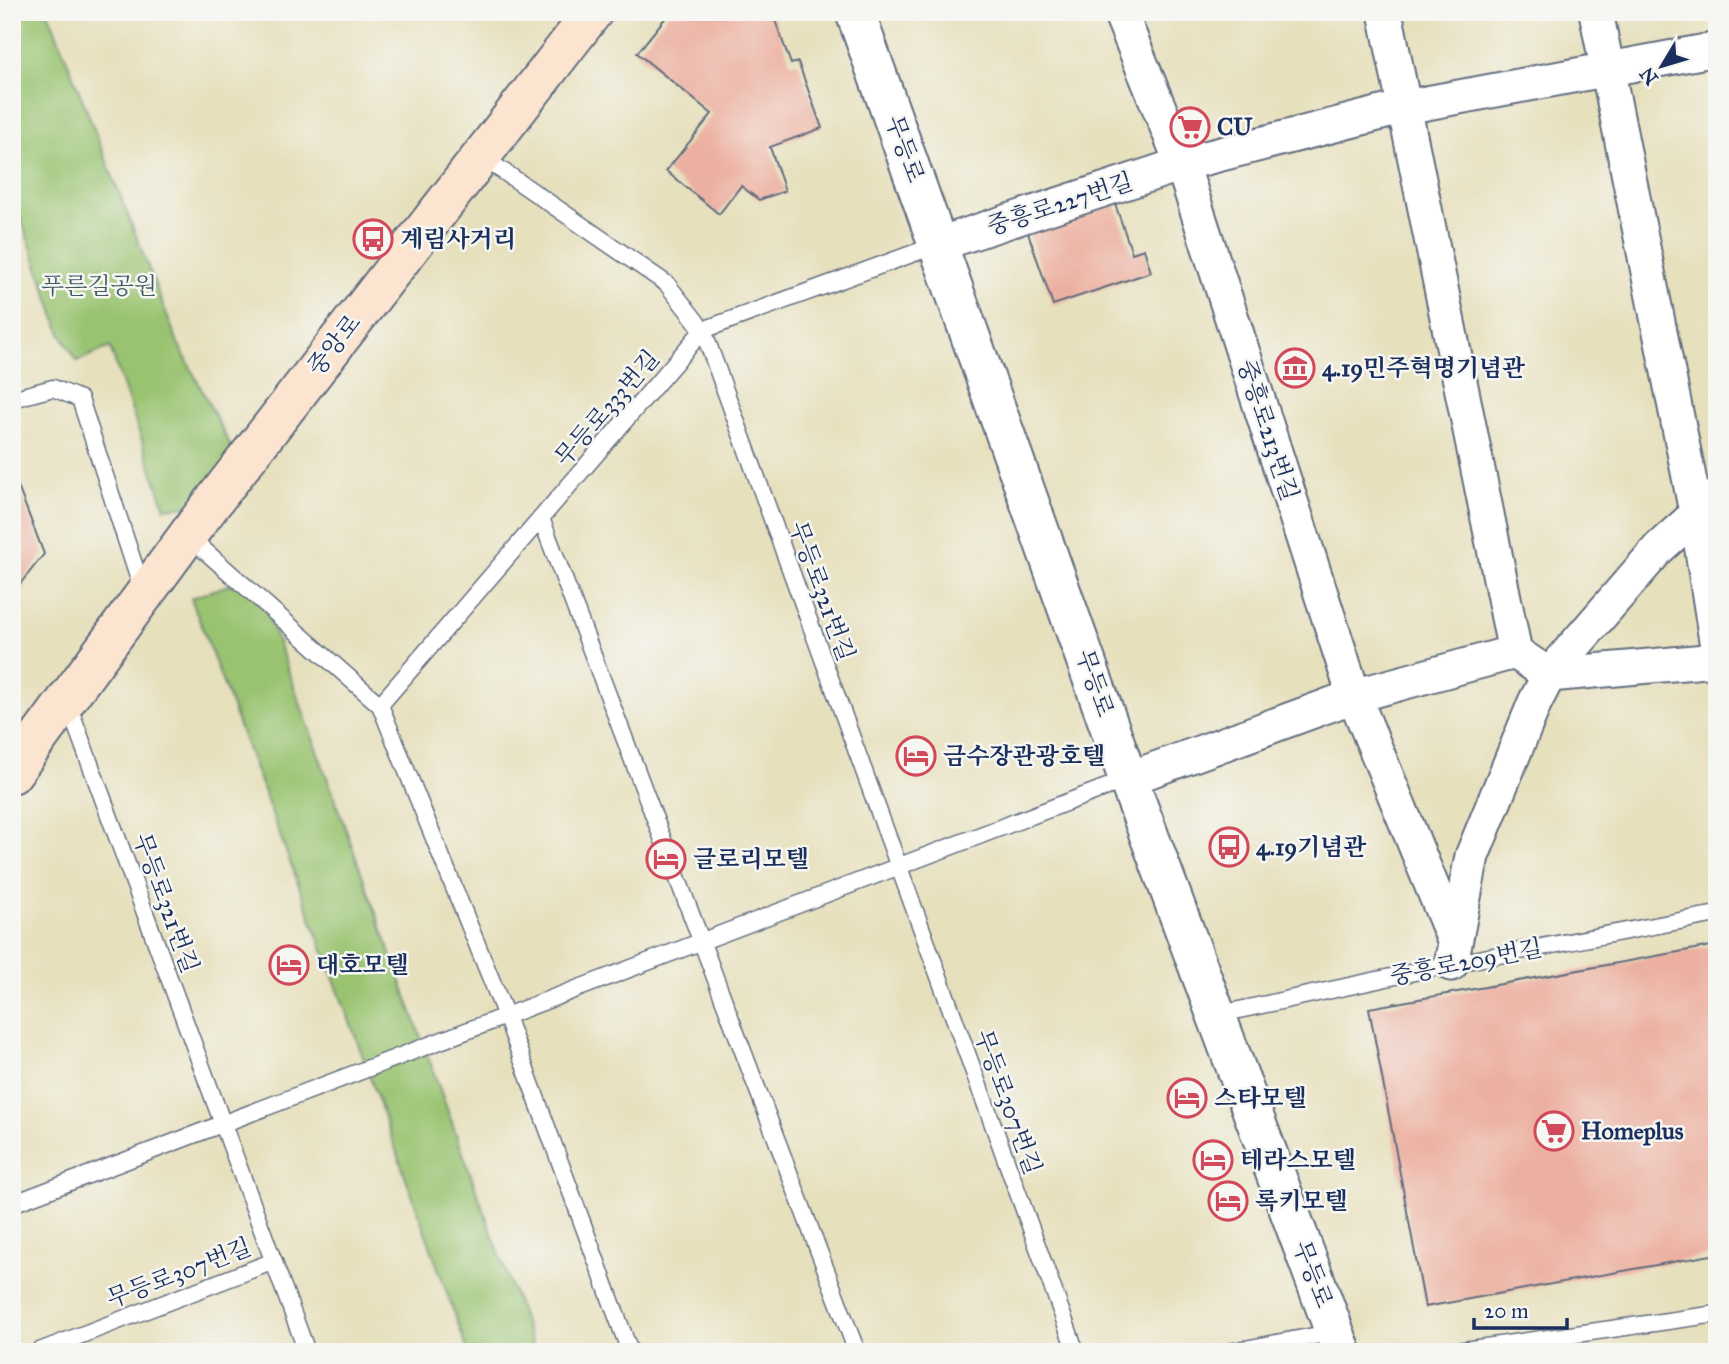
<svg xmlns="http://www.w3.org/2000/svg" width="1729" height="1364" font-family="'IM FELL Great Primer','Noto Serif KR',serif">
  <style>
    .green { fill: #99c370; stroke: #5a7967; stroke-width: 2 }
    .building { fill: #ecb0a0 }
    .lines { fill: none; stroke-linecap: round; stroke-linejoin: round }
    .service-casing { stroke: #626d7f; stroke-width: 19 }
    .minor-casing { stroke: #626d7f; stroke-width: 37 }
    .tertiary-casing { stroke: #626d7f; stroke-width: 42 }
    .secondary-casing { stroke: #626d7f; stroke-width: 42 }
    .service { stroke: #fff; stroke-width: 16 }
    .minor { stroke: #fff; stroke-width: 33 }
    .tertiary { stroke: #fff; stroke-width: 38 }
    .secondary { stroke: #fce5d0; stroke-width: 38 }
    .labels { text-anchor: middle; stroke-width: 5; stroke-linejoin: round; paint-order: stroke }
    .poi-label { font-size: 24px; font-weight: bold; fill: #1b2f5e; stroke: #f6f6f2; text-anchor: start }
    .street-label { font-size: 24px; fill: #1b2f5e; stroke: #f6f6f2 }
    .park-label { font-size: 24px; fill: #415b63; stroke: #f6f6f2 }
  </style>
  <rect width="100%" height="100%" fill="#f6f6f2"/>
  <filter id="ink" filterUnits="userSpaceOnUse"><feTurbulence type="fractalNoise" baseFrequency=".0143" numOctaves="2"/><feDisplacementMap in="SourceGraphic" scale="14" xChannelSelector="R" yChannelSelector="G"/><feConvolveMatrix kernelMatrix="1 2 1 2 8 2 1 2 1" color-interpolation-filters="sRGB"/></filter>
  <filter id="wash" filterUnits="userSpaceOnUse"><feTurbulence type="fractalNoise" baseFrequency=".00686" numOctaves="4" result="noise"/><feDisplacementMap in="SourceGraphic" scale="28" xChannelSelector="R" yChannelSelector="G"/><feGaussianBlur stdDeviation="1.57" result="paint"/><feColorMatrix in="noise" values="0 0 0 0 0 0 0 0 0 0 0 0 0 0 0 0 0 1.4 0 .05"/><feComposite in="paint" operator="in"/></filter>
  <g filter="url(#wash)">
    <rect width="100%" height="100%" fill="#e7e0bd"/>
    <g class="green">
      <path d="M12,12H48L178,343L237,459L190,506L165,508L110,347L77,361L61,334L12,192Z"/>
      <path d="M254,576L535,1352H468L359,1046L191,598Z"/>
    </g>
    <g id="blocks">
      <g class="building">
        <path d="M670,12H772L791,64L798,62L822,128L770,147L785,191L759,200L741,186L719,214L666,171L712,114L637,53Z"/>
        <path d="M1114,201L1132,253L1144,249L1151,272L1053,305L1027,230Z"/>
        <path d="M12,471L44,554L12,594Z"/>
        <path d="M1717,945V1254L1425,1307L1369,1008Z"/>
      </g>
    </g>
  </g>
  <g filter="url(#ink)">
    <use href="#blocks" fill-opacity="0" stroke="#626d7f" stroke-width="2"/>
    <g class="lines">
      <g class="service-casing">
        <g id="service">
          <path d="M481,156L667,284L703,330L1076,1352"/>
          <path d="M12,399L53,388L80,399L143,592"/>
          <path d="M541,518L857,1352"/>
          <path d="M188,536L380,705L506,1016L630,1352"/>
          <path d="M68,704L307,1352"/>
          <path d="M380,705L703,330L939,244"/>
          <path d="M1216,1015L1451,964L1717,914"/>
          <path d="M12,1204L1128,779"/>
          <path d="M37,1352L274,1261"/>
          <path d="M1229,1352L1335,1332"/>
          <path d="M1450,1352L1717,1314"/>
        </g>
      </g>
      <g class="minor-casing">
        <g id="minor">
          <path d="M1120,12L1182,164L1354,696L1454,940"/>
          <path d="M1385,12L1515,652"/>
          <path d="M1596,12L1696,512L1717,647"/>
          <path d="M939,244L1182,164L1405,107L1717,49"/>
          <path d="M1128,779L1354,696L1515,652L1549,675L1717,660"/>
          <path d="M1451,964L1472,856L1535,702L1549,675L1659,548L1717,496"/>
        </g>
      </g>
      <g class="tertiary-casing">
        <path id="tertiary" d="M855,12L1128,779L1342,1352"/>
      </g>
      <g class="secondary-casing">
        <path id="secondary" d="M12,774L196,524L593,12"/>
      </g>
      <use href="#service" class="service"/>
      <use href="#minor" class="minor"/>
      <use href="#tertiary" class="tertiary"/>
      <use href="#secondary" class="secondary"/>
    </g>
  </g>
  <defs>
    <g id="supermarket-ring" transform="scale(2.0125)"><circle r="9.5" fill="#f6f6f2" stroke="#d1495b" stroke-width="1.5"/><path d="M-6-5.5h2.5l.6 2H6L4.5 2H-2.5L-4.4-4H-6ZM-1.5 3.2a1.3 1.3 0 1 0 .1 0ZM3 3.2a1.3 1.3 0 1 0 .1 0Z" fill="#d1495b"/></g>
    <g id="bus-ring" transform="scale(2.0125)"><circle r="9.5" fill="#f6f6f2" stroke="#d1495b" stroke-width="1.5"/><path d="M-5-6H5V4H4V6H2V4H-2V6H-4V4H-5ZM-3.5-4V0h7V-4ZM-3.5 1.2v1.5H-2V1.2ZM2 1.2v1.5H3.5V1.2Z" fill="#d1495b"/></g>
    <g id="museum-ring" transform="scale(2.0125)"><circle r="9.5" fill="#f6f6f2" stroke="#d1495b" stroke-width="1.5"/><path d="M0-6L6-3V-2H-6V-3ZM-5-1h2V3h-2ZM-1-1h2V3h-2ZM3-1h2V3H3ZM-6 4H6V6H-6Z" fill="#d1495b"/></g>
    <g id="hotel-ring" transform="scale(2.0125)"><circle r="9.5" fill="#f6f6f2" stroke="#d1495b" stroke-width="1.5"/><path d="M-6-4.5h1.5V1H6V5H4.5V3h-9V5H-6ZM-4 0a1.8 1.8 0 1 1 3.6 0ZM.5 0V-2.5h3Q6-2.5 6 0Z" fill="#d1495b"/></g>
  </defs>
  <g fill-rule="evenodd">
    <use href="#supermarket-ring" x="1190" y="127"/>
    <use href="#bus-ring" x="373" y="239"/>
    <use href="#museum-ring" x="1295" y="368"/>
    <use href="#hotel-ring" x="916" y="756"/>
    <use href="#bus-ring" x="1229" y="847"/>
    <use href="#hotel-ring" x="666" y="859"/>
    <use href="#hotel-ring" x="289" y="965"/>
    <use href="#hotel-ring" x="1187" y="1098"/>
    <use href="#supermarket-ring" x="1554" y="1131"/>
    <use href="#hotel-ring" x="1213" y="1160"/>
    <use href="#hotel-ring" x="1228" y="1201"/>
  </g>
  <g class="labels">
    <g class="poi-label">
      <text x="1217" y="135">CU</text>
      <text x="400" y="247">계림사거리</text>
      <text x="1322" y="376">4.19민주혁명기념관</text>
      <text x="943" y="764">금수장관광호텔</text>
      <text x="1256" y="855">4.19기념관</text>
      <text x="693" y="867">글로리모텔</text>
      <text x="316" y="973">대호모텔</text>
      <text x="1214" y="1106">스타모텔</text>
      <text x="1581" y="1139">Homeplus</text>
      <text x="1240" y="1168">테라스모텔</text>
      <text x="1255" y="1209">록키모텔</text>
    </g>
    <g class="street-label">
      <text transform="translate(905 149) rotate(70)" y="8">무등로</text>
      <text transform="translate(1060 204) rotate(-18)" y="8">중흥로227번길</text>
      <text transform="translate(334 345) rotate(-52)" y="8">중앙로</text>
      <text transform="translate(607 408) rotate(-49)" y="8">무등로333번길</text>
      <text transform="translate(1268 430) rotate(72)" y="8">중흥로213번길</text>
      <text transform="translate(822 591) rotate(70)" y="8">무등로321번길</text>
      <text transform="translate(1095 683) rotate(71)" y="8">무등로</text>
      <text transform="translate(166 903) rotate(70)" y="8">무등로321번길</text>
      <text transform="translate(1466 962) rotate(-11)" y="8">중흥로209번길</text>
      <text transform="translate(1008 1102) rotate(70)" y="8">무등로307번길</text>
      <text transform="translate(179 1273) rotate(-21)" y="8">무등로307번길</text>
      <text transform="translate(1313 1274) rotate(69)" y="8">무등로</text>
    </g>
    <g class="park-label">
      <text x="99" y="294">푸른길공원</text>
    </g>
  </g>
  <rect width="1729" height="1364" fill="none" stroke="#f6f6f2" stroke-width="42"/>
  <g transform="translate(1662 66) rotate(232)" stroke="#f6f6f2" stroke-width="5" paint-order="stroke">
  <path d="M0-5L12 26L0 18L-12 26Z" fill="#1b2f5e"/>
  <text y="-10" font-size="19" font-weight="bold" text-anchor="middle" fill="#1b2f5e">N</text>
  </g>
  <path d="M1474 1318v10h93v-10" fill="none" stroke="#1b2f5e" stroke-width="3.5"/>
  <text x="1484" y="1318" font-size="21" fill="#1b2f5e" stroke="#f6f6f2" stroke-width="5" paint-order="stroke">20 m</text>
</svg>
